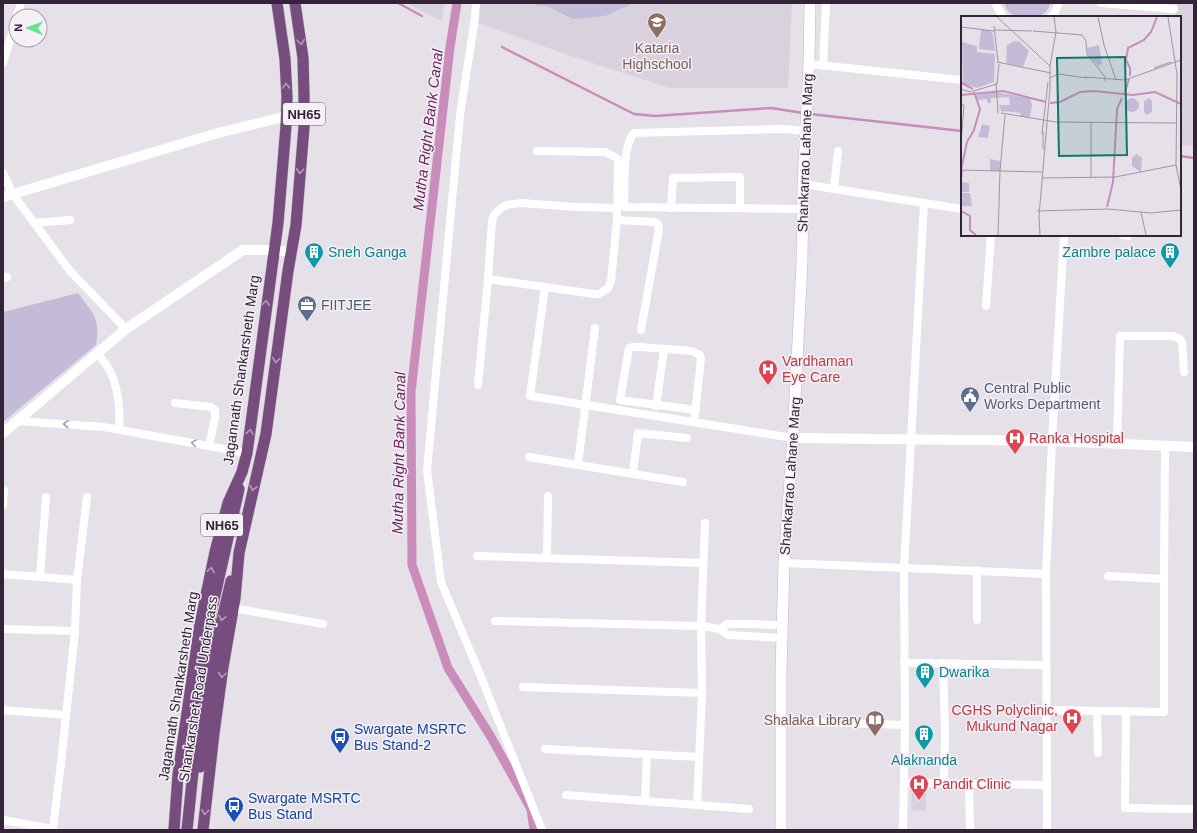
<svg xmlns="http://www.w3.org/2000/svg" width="1197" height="833" font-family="Arial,sans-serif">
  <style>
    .built { fill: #d9d1dd }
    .green { fill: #c5bbd9 }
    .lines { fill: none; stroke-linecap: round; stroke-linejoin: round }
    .stream { stroke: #ca8dbb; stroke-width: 2.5 }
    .canal { stroke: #ca8dbb; stroke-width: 9 }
    .secondary-casing { stroke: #c3b4c8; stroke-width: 12 }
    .trunk-casing { stroke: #c2bdc3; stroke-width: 12 }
    .minor { stroke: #fff; stroke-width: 8 }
    .tertiary { stroke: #fff; stroke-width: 10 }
    .secondary { stroke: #fff; stroke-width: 11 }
    .trunk { stroke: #774c7e; stroke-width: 11 }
    .oneway { stroke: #b69eba }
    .oneway2 { stroke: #a49ca5 }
    .labels { text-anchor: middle; stroke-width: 3; stroke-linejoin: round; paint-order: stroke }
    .shield { fill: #f4f0f6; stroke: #6e6071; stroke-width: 1 }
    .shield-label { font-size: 13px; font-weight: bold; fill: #342238 }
    .education-label { font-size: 14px; fill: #785e54; stroke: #f4f0f6 }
    .street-label { font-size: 14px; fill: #342238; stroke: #f4f0f6 }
    .culture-label { font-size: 14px; fill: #0d838f; stroke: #f4f0f6; text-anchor: start }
    .service-label { font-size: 14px; fill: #4e5e75; stroke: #f4f0f6; text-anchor: start }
    .health-label { font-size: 14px; fill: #be3a42; stroke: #f4f0f6; text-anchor: start }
    .transit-label { font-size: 14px; fill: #164399; stroke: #f4f0f6; text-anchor: start }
    .water-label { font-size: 15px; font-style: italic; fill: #6e235b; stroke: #f4f0f6 }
    .inset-river { fill: none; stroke: #ca8dbb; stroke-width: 2 }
    .inset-road { fill: none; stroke: #9f94a2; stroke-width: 1 }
    .view { fill: #0f766e; fill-opacity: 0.15; stroke: #0f766e; stroke-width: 2 }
    .inset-edge { fill: none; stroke: #342238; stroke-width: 2 }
  </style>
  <rect width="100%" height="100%" fill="#e6e0e9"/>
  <g class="built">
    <path d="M406,3H444L442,21Z"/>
    <path d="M476,3H792L788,88H670L571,56L476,22Z"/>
    <path d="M1177,3H1194V146L1180,145V17H1175Z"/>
    <path d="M912,791H926V811L911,810Z"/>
  </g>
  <g class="green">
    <path d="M534,3H634L605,16L573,19L547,6H538Z"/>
    <path d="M1004,3H1051L1046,12L1038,17H1015L1007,10Z"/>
    <path d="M78,293C93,313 101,319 96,345L3,422V312Z"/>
  </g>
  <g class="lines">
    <g class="stream">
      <path d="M398,3L422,16"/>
      <path d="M502,47L634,114L655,116L771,108L803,113"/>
      <path d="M810,114L962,131"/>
      <path d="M1180,156L1194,158"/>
    </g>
    <path class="canal" d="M457,3L450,47L411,392L412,565L448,668L491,737L531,809L534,830"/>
    <g class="secondary-casing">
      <path id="secondary" d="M781,830V673L784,563L793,438L802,263L803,184L809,64L810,3"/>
    </g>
    <g class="trunk-casing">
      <g id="trunk">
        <path d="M200,767L220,628L231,581"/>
        <path d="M174,830L178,775L200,624L215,552L228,503L242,472L247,453L278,223L286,126L287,97L285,59L277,3"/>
        <path d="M187,830L205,655L211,613L239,489"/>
        <path d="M203,830L214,733L223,667L235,598L239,553L266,434L288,271L296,225L304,127V97L303,58L295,3"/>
      </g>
    </g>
    <g class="minor">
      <path d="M476,3L475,18L460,115L427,470L441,582L479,672L542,830"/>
      <path d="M995,3L1003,17"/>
      <path d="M1101,3L1174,9"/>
      <path d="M17,16L21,3"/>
      <path d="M1051,17L1055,12L1059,3"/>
      <path d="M3,63L16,20"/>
      <path d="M809,64L962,80"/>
      <path d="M823,66L826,3"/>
      <path d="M3,173L12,193L70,271L126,329"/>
      <path d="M803,184L962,209"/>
      <path d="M834,188L838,151"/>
      <path d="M671,208L673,178L740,177V208"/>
      <path d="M802,209L624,207C625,188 622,146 634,133L783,129L805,131"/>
      <path d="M617,220L655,222L658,224L659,229L641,330"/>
      <path d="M34,223L70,220"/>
      <path d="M1122,235L1128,236"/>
      <path d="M3,278L7,277"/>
      <path d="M488,279L594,294H599L608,288L611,281L617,220L618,163L617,158L605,152L537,151"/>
      <path d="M545,287L530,396L793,438"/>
      <path d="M986,306L991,235"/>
      <path d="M96,354C117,369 121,406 119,430"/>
      <path d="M478,385L488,279L492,221L494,215L500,209L506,205L513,204L521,203L577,207L617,208"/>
      <path d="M175,403L211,407L215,410V418L209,446"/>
      <path d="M656,406L664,349"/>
      <path d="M17,421L104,427L247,453"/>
      <path d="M694,422L701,359L700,355L692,351L640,347H632L629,348L620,400L696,410"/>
      <path d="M1117,444L1120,336H1173L1180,339L1182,342L1184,372"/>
      <path d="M529,457L683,482"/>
      <path d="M578,464L595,328"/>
      <path d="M633,473L638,433L687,438"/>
      <path d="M3,505L4,491"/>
      <path d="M477,556L703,563"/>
      <path d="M547,558L548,496"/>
      <path d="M784,563L1046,574"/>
      <path d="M3,574L77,580L75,631"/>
      <path d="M40,576L46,497"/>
      <path d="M1108,576L1164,579"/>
      <path d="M77,580L87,497"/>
      <path d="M233,608L323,624"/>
      <path d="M977,620V570"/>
      <path d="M495,621L701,626L720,629L728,635L782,638"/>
      <path d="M3,629L75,631L61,763L53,829L3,820"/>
      <path d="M720,629L727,624H749L782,625"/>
      <path d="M904,663L1046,665"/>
      <path d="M943,663L945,733L944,782"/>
      <path d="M523,687L702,693"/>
      <path d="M3,710L65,715"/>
      <path d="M1047,710L1164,712V579L1165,447"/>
      <path d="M1097,711L1098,753"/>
      <path d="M1126,711L1125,808L1190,809"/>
      <path d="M781,721L905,725"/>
      <path d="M545,749L699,757"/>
      <path d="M904,783L1047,785"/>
      <path d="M969,783L970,830"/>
      <path d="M566,795L749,809"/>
      <path d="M645,801L647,755"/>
      <path d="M697,805L702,693L701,626L705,523"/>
      <path d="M903,830L905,725L904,569L924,203"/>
      <path d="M1047,830L1046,574L1052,441L1064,235"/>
    </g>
    <g class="tertiary">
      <path d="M3,197L218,133L287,116"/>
      <path d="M3,433L126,329L234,256L243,250H273L291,252"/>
      <path d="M793,438L1052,441L1194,447"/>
    </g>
    <use href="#secondary" class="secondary"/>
    <use href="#trunk" class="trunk"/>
  </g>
  <defs><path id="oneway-chevron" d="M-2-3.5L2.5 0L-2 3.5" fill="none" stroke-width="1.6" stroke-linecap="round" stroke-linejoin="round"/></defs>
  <g class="oneway">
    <use href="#oneway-chevron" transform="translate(301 42) rotate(83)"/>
    <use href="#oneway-chevron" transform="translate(286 86) rotate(-92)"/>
    <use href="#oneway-chevron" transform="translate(300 171) rotate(94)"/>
    <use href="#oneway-chevron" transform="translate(266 303) rotate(-82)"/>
    <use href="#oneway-chevron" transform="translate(276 360) rotate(98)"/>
    <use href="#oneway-chevron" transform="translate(250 432) rotate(-81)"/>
    <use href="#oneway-chevron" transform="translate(253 488) rotate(103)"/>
    <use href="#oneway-chevron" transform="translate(211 570) rotate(-78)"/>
    <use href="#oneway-chevron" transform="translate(222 618) rotate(102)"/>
    <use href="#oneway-chevron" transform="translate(222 675) rotate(98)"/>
    <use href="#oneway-chevron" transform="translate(205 812) rotate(97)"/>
  </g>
  <g class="oneway2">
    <use href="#oneway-chevron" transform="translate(66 424) rotate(-176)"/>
    <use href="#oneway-chevron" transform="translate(194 443) rotate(-170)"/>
  </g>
  <defs>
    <g id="school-pin" transform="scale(1)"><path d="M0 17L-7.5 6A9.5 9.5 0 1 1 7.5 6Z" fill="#8d6e63" stroke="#f4f0f6"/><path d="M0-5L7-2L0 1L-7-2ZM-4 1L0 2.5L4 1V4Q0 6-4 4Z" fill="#fff"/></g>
    <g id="building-pin" transform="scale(1)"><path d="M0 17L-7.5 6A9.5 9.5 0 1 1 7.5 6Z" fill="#0f9aa8" stroke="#f4f0f6"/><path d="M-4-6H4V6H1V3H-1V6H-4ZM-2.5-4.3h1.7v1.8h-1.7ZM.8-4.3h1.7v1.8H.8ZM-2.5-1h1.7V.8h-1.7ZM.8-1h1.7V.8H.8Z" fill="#fff"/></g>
    <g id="office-pin" transform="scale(1)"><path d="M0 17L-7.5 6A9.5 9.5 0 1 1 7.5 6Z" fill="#5c6f8a" stroke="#f4f0f6"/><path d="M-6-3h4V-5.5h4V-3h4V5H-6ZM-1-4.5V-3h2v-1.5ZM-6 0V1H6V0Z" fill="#fff"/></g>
    <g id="hospital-pin" transform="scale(1)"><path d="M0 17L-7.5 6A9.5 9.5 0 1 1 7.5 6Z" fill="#e0444e" stroke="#f4f0f6"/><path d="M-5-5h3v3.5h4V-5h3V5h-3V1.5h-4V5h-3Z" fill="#fff"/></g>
    <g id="civic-pin" transform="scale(1)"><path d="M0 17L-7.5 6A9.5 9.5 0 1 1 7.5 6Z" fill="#5c6f8a" stroke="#f4f0f6"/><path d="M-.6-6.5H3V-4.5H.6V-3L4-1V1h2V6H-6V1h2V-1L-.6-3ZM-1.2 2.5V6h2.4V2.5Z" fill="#fff"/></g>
    <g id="library-pin" transform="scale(1)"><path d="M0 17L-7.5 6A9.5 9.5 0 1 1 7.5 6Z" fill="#8d6e63" stroke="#f4f0f6"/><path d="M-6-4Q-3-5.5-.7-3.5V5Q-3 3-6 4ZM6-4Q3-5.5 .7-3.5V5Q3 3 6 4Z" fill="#fff"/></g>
    <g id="bus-pin" transform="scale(1)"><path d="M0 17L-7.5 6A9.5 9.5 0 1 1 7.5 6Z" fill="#1a4fb4" stroke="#f4f0f6"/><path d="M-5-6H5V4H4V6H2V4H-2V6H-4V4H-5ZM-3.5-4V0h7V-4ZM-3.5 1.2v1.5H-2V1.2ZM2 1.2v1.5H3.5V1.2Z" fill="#fff"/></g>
  </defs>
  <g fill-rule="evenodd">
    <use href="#school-pin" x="657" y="22"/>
    <use href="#building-pin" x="314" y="252"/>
    <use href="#building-pin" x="1170" y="252"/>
    <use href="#office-pin" x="307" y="305"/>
    <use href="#hospital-pin" x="768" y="369"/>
    <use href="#civic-pin" x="970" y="396"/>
    <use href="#hospital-pin" x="1015" y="438"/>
    <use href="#building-pin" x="925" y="672"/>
    <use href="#hospital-pin" x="1072" y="718"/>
    <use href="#library-pin" x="875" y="720"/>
    <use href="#building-pin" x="924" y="734"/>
    <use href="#bus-pin" x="340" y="737"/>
    <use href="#hospital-pin" x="919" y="784"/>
    <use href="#bus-pin" x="234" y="806"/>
  </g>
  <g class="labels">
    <g class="shield">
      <rect x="283" y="103" width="42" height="22" rx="3"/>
      <rect x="201" y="514" width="42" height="22" rx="3"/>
    </g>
    <g class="shield-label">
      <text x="304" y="119">NH65</text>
      <text x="222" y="530">NH65</text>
    </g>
    <g class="education-label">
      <text x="657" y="53">Kataria<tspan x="657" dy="16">Highschool</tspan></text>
      <text x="861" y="725" text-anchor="end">Shalaka Library</text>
    </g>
    <g class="street-label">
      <text transform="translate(805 153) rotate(-88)" y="5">Shankarrao Lahane Marg</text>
      <text transform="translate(241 370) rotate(-82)" y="5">Jagannath Shankarsheth Marg</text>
      <text transform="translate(790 476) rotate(-86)" y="5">Shankarrao Lahane Marg</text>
      <text transform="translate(178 686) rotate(-81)" y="5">Jagannath Shankarsheth Marg</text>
      <text transform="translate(198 689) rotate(-81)" y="5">Shankarshet Road Underpass</text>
    </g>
    <g class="culture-label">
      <text x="328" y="257">Sneh Ganga</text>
      <text x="1156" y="257" text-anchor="end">Zambre palace</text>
      <text x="939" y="677">Dwarika</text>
      <text x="924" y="765" text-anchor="middle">Alaknanda</text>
    </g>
    <g class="service-label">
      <text x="321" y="310">FIITJEE</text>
      <text x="984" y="393">Central Public<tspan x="984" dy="16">Works Department</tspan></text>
    </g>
    <g class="health-label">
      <text x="782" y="366">Vardhaman<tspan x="782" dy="16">Eye Care</tspan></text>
      <text x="1029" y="443">Ranka Hospital</text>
      <text x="1058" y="715" text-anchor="end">CGHS Polyclinic,<tspan x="1058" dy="16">Mukund Nagar</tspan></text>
      <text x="933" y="789">Pandit Clinic</text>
    </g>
    <g class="transit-label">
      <text x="354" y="734">Swargate MSRTC<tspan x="354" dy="16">Bus Stand-2</tspan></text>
      <text x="248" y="803">Swargate MSRTC<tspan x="248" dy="16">Bus Stand</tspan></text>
    </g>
    <g class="water-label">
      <text transform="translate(428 130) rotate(-83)" y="5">Mutha Right Bank Canal</text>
      <text transform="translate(399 453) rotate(-89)" y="5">Mutha Right Bank Canal</text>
    </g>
  </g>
  <g transform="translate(961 16)">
    <rect width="220" height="220" fill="#e6e0e9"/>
    <path d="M20,14H28L32,18L34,35L18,33ZM53,25L59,26L68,35L62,51L45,47L46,29ZM1,26L16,30V36L34,38L33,66L16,72L2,67ZM138,29L141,48L137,50L127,38L126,32ZM33,76L69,82L71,89L69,101L59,100L60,97L43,95L41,97L38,89H49L48,81L30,82V87H27L25,83L17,84L15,79ZM188,82L191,85V96L186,99L183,96V85ZM164 89a7 7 0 1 1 14 0a7 7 0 1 1-14 0ZM21,108L29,110L27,122L17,121ZM175,138L181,142L180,156L171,150V142ZM29,143L39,145V155H29ZM0,154H3L0,166L8,167V176H0ZM0,177H9L11,190H0V183L3,182H0Z" fill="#c5bbd9"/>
    <path class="inset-river" d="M169,60V52L165,44L167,32L183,24L190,16L196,1M1,67L12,73M164,76L168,63M0,79L42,75L85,86M89,87L99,86L119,76L133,75L172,79L194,76L220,88M0,154L6,126L13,114L19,93L13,76M146,191L152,166L156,93L161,82M0,195L9,200V214L15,219"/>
    <path class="inset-road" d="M36,1L89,50M137,1L143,29L155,64M207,1L216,58L215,149L220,174M33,10L37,46M0,11L33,15M34,14L71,15M72,15L121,19L125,25L126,38L144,61V65M36,46L90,57M0,49V73M193,52L210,46M124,61L164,64L220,44M89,62L97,58L126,62M35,67L37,97M0,73L9,76L36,68L38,48M0,89H3L0,128M40,97L95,106L215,107M130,107V161M81,118L87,66M82,133V116M0,154L81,156M81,162L154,161L215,149M76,195L147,193L190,197L220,194M180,196L185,219M37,219L39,155L44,99M79,219L78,200L89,72V50L95,16L93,1"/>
    <path class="view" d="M164,41L166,139L98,140L96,42Z"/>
    <rect width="220" height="220" class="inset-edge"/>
  </g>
  <rect width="1197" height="833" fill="none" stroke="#342238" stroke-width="8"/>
  <g transform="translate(28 28) rotate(271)"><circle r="19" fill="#f4f0f6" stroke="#a79eaa"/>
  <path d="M0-3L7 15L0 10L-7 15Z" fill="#63e48e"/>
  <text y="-6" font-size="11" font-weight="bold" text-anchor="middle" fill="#342238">N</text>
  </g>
</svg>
